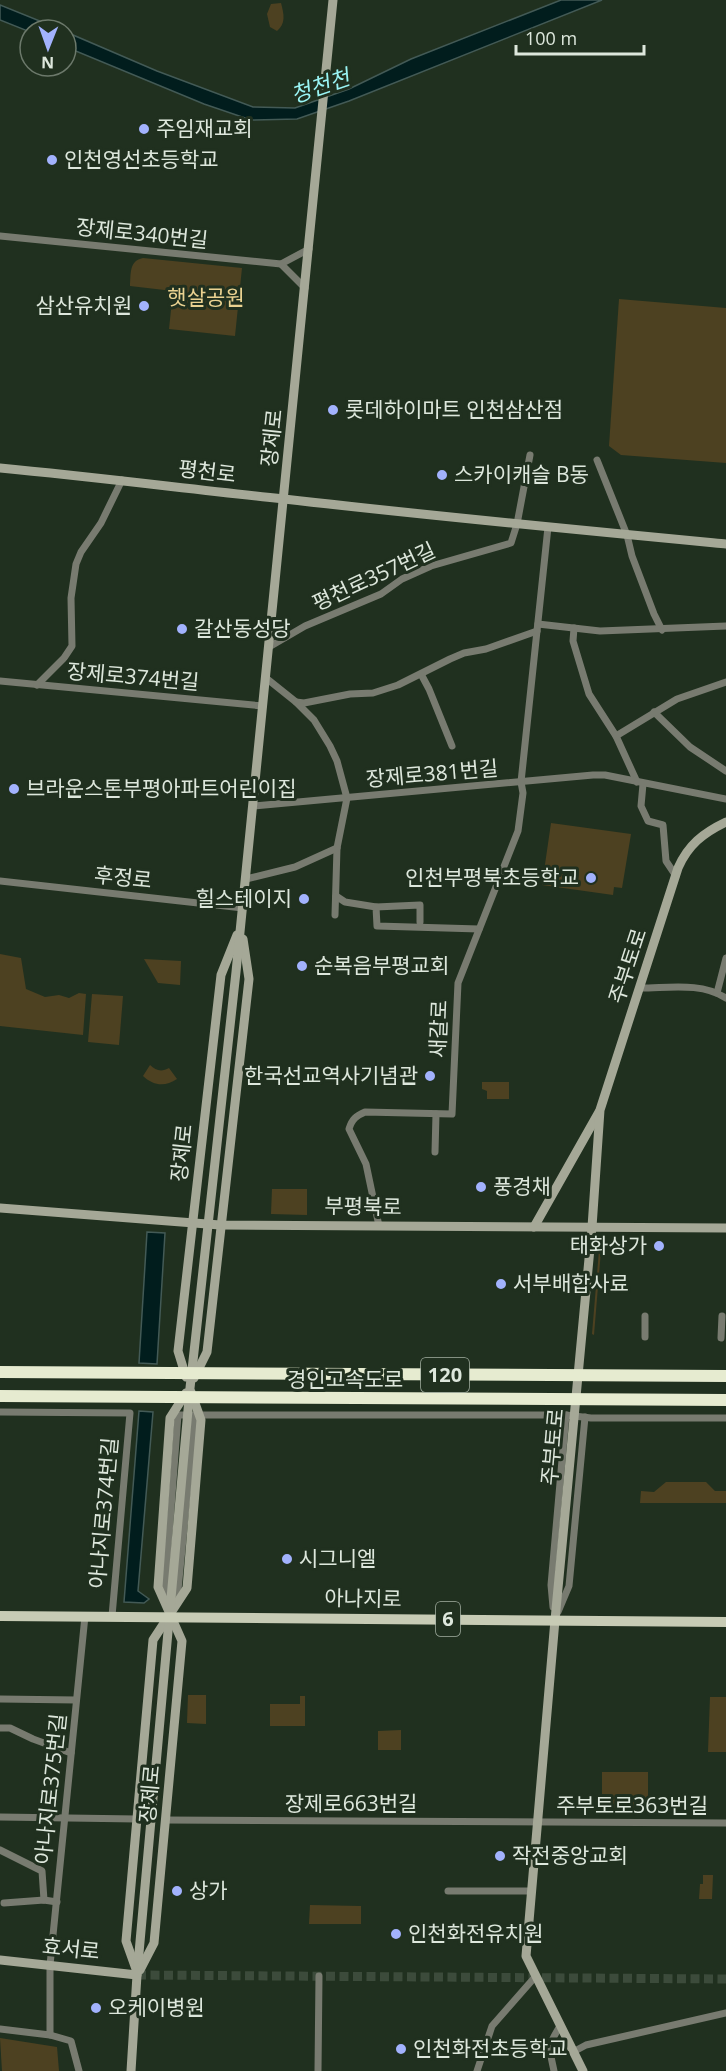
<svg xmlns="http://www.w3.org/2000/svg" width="726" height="2071" font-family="'Open Sans','Noto Sans KR',sans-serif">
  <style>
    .green { fill: #4d4121 }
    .water { fill: #011d1d; stroke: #435a56; stroke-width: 1.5 }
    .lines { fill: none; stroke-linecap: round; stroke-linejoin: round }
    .secondary-tunnel { stroke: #3c4b3b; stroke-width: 9; stroke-dasharray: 9 4.5; stroke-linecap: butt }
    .street { stroke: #787b70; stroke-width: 7 }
    .secondary { stroke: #a5a897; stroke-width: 9 }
    .primary { stroke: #c7cbb5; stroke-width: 10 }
    .highway { stroke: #e6ebd0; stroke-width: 12 }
    .poi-dot { fill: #a2b2fd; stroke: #20301f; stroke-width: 2 }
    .labels { text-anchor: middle; stroke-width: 6; stroke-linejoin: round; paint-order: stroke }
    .shield { fill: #20301f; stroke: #a4b0a3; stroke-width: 1.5 }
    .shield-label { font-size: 20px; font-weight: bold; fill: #dde7dc }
    .poi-label { font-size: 21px; fill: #dde7dc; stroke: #20301f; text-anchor: start }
    .street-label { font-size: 21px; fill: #dde7dc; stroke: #20301f }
    .park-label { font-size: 21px; fill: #ead291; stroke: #20301f }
    .water-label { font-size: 22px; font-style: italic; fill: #9af5f5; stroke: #20301f }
  </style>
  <rect width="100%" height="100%" fill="#20301f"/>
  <g class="green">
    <path d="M281,3C284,15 286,23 277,31L270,27L267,14L271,4Z"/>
    <path d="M143,258L242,268L235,336L169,329L173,291L130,286C131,273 129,261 143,258Z"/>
    <path d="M619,299L726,308V463L621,455L609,446Z"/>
    <path d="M551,823L631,834L622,888L614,887L613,895L542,885Z"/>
    <path d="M0,954L21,958L26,989L45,997L59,995L69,998L79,993L86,994L83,1035L0,1026Z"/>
    <path d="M144,959L181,961L180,985L158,983Z"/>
    <path d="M92,994L123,996L119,1045L88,1042Z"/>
    <path d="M150,1065C156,1071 162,1072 169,1068L177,1079C165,1087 154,1086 143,1076Z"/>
    <path d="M482,1082H509V1099H487V1091L482,1089Z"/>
    <path d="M272,1189H307V1215L271,1214Z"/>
    <path d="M599,1250H601L594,1335L592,1334Z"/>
    <path d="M666,1482H706L715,1491H726V1503H640L641,1491L654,1492Z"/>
    <path d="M188,1695H206V1724L187,1723Z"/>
    <path d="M300,1696H305V1726H270V1704H300Z"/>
    <path d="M710,1697H726V1752H708Z"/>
    <path d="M401,1730V1750H378V1731Z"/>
    <rect x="602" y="1772" width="46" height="37"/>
    <path d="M703,1875H713L712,1899H699L700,1884H703Z"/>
    <path d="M310,1905L361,1906V1924H309Z"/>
    <path d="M0,2038L57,2047L59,2071H2Z"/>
  </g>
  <g class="water">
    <path d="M561,0H602L349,101L297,119L251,120L204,104L66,47V32L157,71L253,107L295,108L349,89L411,59Z"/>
    <path d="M0,5L57,28L61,30H30V32L0,20Z"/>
    <path d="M147,1232L165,1233L157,1364L139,1363Z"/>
    <path d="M139,1411L153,1412L138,1591L149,1599L144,1603L124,1602Z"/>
  </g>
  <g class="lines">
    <path class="secondary-tunnel" d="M137,1975L726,1979"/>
    <g class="street">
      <path d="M0,236L281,264"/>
      <path d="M305,288L281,264L309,249"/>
      <path d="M597,460L627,535L632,556L654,614L662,630"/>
      <path d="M538,624L600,631L726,626"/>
      <path d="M574,628L573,641L589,694L616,736L637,782"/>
      <path d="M269,647L305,626L381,594L402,579L431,566L511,543L517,524L530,455"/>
      <path d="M421,674L429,689L452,746"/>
      <path d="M266,678L296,702L304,703L350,694L373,693L398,685L450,659L464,653L486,649L537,631"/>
      <path d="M0,681L263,706"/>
      <path d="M37,685L64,658L72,646L71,598L76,564L81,552L101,523L122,480"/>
      <path d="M296,702L314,720L330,746L337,761L347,798L337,848L335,915"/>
      <path d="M654,712L690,747L726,771"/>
      <path d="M616,736L677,699L726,682"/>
      <path d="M643,784L641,806L648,821L663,825L666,861L676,876"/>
      <path d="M253,806L593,775H605L726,799"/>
      <path d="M246,879L295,867L337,848"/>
      <path d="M0,881L243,908"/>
      <path d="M336,896L345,902L376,907L377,926L479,929"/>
      <path d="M376,907L420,905V922"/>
      <path d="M641,988C669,988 701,982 726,998"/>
      <path d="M717,993L726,958"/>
      <path d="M435,1152L436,1114"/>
      <path d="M379,1226L366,1164L349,1129C352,1119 356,1116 365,1112L452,1114L458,983L518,831L523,793L521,782L548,527"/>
      <path d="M645,1316V1337"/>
      <path d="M721,1338L722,1316"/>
      <path d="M0,1412L130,1413L112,1616"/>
      <path d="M167,1602L165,1588L178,1415H566L591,1418H726"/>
      <path d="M173,1606L178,1590L195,1415"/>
      <path d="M553,1607L551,1585L566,1415"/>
      <path d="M558,1612L569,1586L585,1417"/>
      <path d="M0,1699L76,1700"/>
      <path d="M0,1728H10L33,1739L71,1753"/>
      <path d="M0,1817L137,1819"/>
      <path d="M165,1820L726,1823"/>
      <path d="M0,1850L42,1871L44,1900"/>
      <path d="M448,1891H531"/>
      <path d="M4,1903L44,1900L57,1902"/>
      <path d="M0,2029L50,2035V1965L85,1616"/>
      <path d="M50,2035L71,2041L79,2071"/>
      <path d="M573,2052L586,2045L726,2013"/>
      <path d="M318,2071L319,1976"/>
      <path d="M477,2071L492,2026L535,1977"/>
      <path d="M554,2071C549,2047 547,2047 560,2026"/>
    </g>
    <g class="secondary">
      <path d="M0,468C95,477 189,489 284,499C431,516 579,530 726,544"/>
      <path d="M0,1208L220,1225L726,1228"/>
      <path d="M534,1227L599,1112"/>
      <path d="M186,1377L178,1351L221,975L237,935"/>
      <path d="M194,1378L207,1352L249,979L243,939"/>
      <path d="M0,1960L137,1975"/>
      <path d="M136,1969L126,1941L153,1640L187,1588L201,1420L191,1392"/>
      <path d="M140,1970L154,1943L182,1641L158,1587L170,1418L186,1393"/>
      <path d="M131,2071L137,1975L190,1388L236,972L333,0"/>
      <path d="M583,2071L526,1956L555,1620L592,1227L600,1110L678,868C688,845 703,833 726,822"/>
    </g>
    <path class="primary" d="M0,1616L726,1622"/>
    <g class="highway">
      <path d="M0,1372L726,1376"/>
      <path d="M0,1396L726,1400"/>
    </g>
  </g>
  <g class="poi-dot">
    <circle cx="144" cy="129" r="6"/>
    <circle cx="52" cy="160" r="6"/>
    <circle cx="144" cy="306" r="6"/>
    <circle cx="333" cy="410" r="6"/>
    <circle cx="442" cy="475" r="6"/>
    <circle cx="182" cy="629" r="6"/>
    <circle cx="14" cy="789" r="6"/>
    <circle cx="591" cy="878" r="6"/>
    <circle cx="304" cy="899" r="6"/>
    <circle cx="302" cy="966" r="6"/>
    <circle cx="430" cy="1076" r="6"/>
    <circle cx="481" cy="1187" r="6"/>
    <circle cx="659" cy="1246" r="6"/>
    <circle cx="501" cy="1284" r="6"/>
    <circle cx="287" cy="1559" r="6"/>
    <circle cx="500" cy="1856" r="6"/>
    <circle cx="177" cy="1891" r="6"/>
    <circle cx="396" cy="1934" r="6"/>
    <circle cx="96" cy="2008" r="6"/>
    <circle cx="401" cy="2049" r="6"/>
  </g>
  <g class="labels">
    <g class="shield">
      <rect x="421" y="1358" width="48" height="34" rx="4.5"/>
      <rect x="436" y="1602" width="24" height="34" rx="4.5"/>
    </g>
    <g class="shield-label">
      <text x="445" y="1382">120</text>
      <text x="448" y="1626">6</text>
    </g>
    <g class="poi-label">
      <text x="156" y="136">주임재교회</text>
      <text x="64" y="167">인천영선초등학교</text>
      <text x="132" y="313" text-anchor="end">삼산유치원</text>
      <text x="345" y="417">롯데하이마트 인천삼산점</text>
      <text x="454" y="482">스카이캐슬 B동</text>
      <text x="194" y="636">갈산동성당</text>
      <text x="26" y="796">브라운스톤부평아파트어린이집</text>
      <text x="579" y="885" text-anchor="end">인천부평북초등학교</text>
      <text x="292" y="906" text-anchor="end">힐스테이지</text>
      <text x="314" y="973">순복음부평교회</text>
      <text x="418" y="1083" text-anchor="end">한국선교역사기념관</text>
      <text x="493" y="1194">풍경채</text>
      <text x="647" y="1253" text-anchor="end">태화상가</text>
      <text x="513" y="1291">서부배합사료</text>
      <text x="299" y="1566">시그니엘</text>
      <text x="512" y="1863">작전중앙교회</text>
      <text x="189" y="1898">상가</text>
      <text x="408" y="1941">인천화전유치원</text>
      <text x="108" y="2015">오케이병원</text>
      <text x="413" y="2056">인천화전초등학교</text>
    </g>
    <g class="street-label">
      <text transform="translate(142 234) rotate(6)" y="7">장제로340번길</text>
      <text transform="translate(272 438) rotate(-84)" y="7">장제로</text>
      <text transform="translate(207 472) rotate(7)" y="7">평천로</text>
      <text transform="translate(374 577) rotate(-25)" y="7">평천로357번길</text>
      <text transform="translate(133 677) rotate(5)" y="7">장제로374번길</text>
      <text transform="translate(432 774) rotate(-5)" y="7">장제로381번길</text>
      <text transform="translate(123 878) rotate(6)" y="7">후정로</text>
      <text transform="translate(628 966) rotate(-72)" y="7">주부토로</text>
      <text transform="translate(439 1029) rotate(-88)" y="7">새갈로</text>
      <text transform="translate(182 1153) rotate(-84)" y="7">장제로</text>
      <text transform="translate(363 1207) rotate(1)" y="7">부평북로</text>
      <text x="345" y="1387">경인고속도로</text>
      <text transform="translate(553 1447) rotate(-85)" y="7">주부토로</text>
      <text transform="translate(104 1513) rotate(-85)" y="7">아나지로374번길</text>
      <text transform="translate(363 1599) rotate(1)" y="7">아나지로</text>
      <text transform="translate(51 1789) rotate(-84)" y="7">아나지로375번길</text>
      <text transform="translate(150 1794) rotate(-85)" y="7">장제로</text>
      <text x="351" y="1811">장제로663번길</text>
      <text x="632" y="1813">주부토로363번길</text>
      <text transform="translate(71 1949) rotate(6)" y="7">효서로</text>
    </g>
    <g class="park-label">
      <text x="206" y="305">햇살공원</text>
    </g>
    <g class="water-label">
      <text transform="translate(320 86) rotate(-19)" y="8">청천천</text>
    </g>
  </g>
  <g transform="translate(48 48) rotate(181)"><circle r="28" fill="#20301f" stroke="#6c796b" stroke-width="1.5"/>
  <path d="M0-4.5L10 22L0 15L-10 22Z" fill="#a2b2fd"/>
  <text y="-9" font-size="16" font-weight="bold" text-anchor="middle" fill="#dde7dc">N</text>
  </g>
  <path d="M516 45v9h128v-9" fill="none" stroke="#dde7dc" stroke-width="3"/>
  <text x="525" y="45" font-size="18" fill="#dde7dc" stroke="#20301f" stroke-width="4.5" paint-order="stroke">100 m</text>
</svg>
